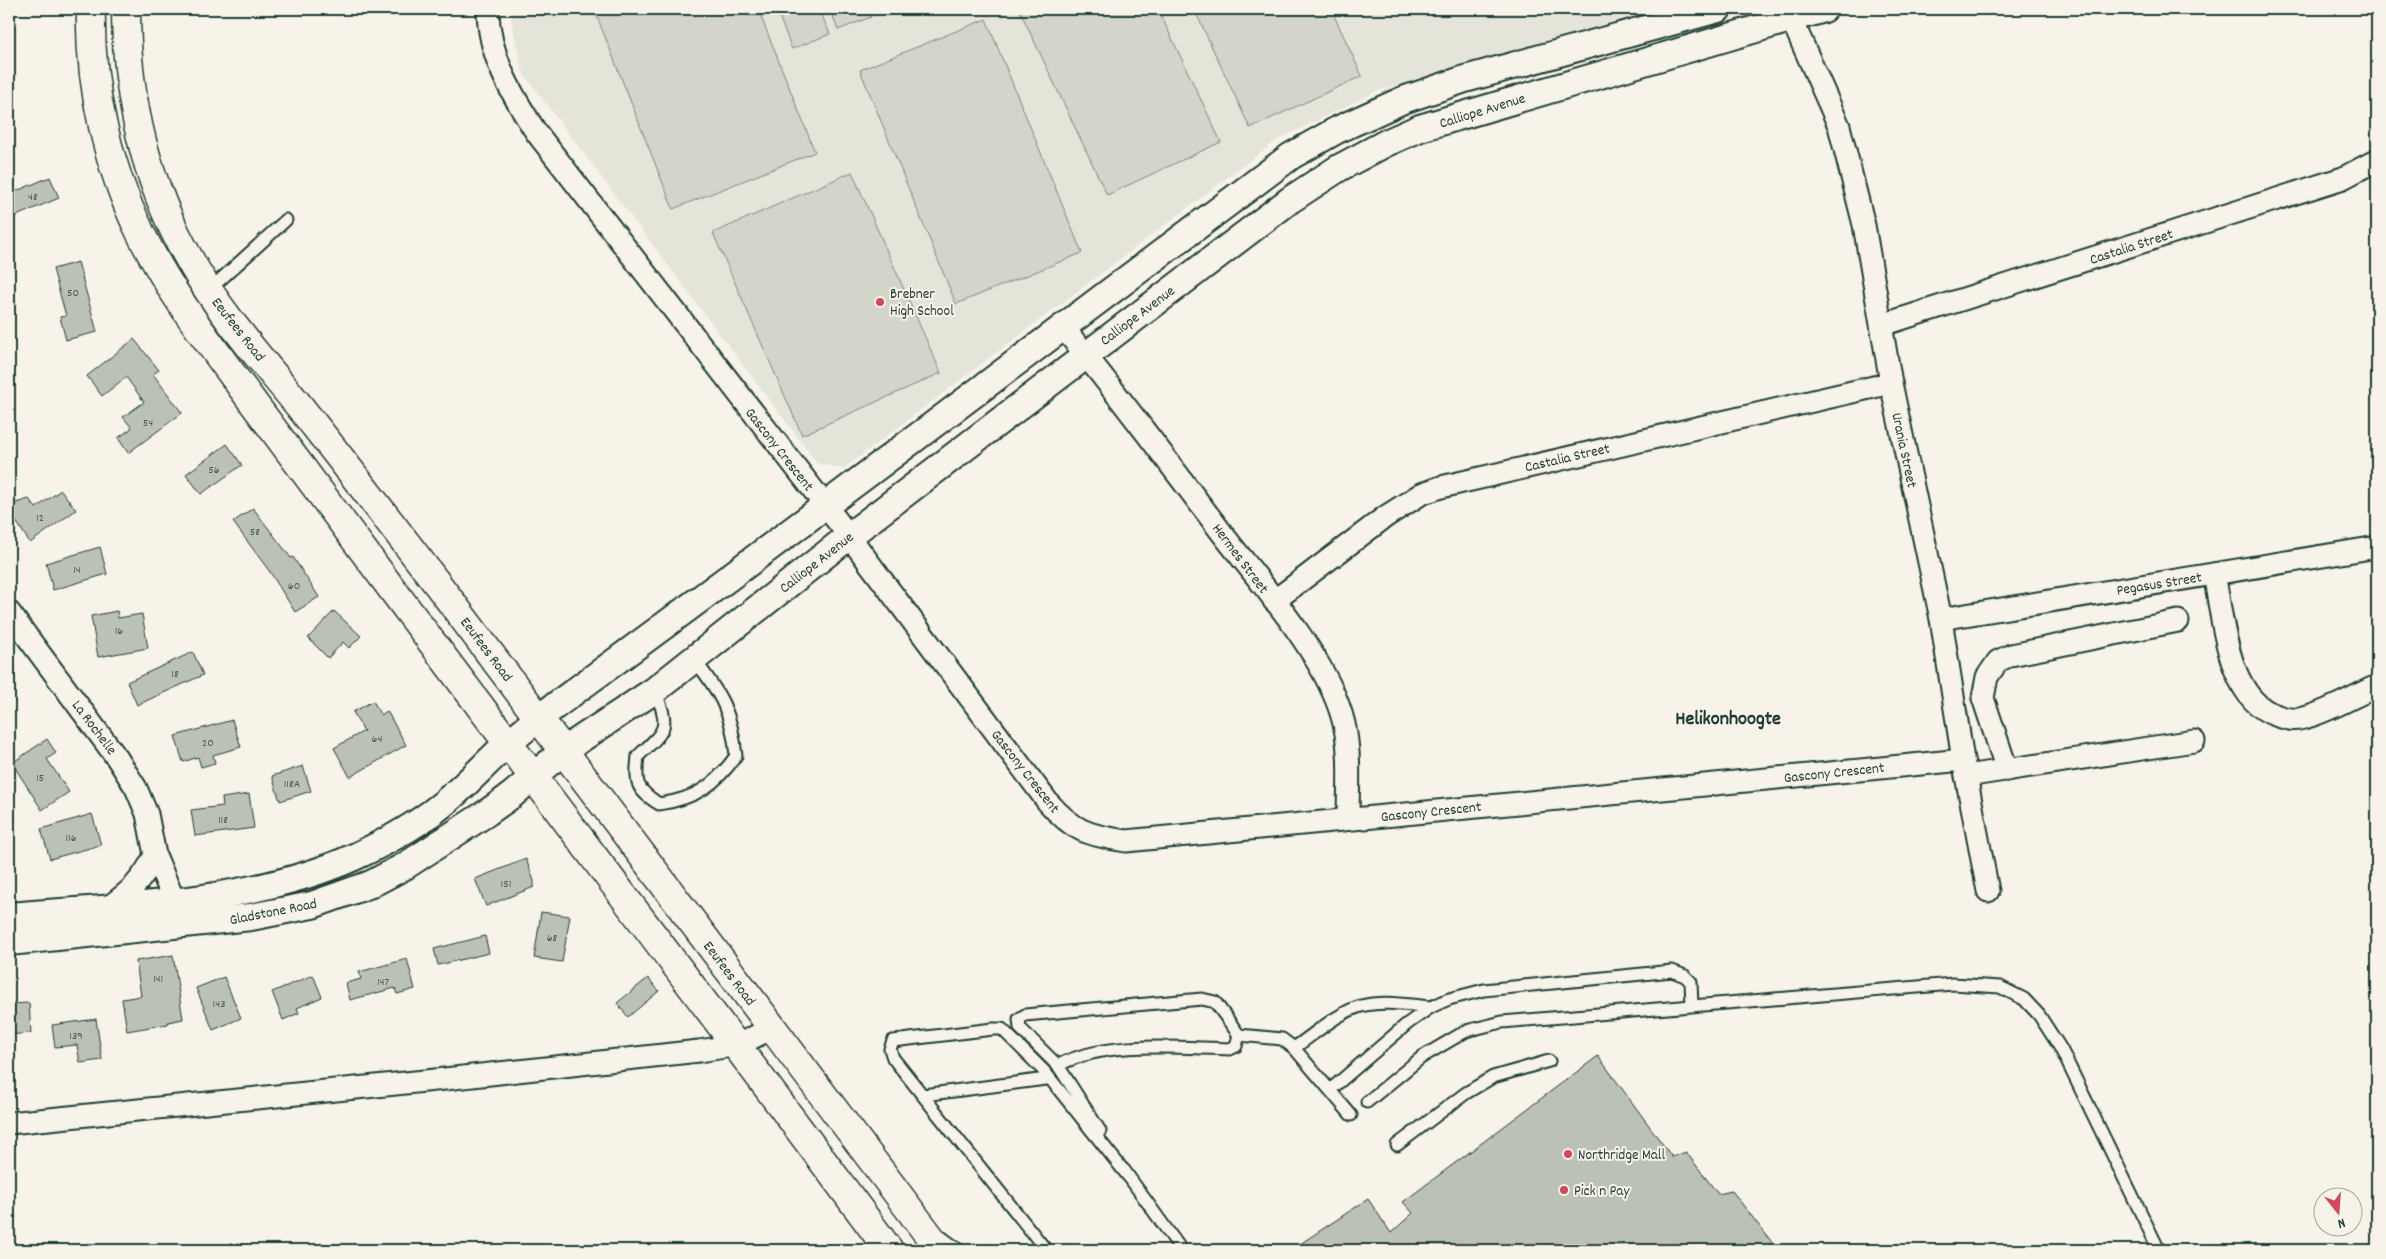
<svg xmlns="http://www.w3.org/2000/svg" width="2386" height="1259" font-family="Dekko,sans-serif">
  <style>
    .built { fill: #e5e4d9 }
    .green { fill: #d3d5ca; stroke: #79897f }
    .building { fill: #bbc1b6; stroke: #1f3d34 }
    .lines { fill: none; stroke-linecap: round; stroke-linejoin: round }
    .service-casing { stroke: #1f3d34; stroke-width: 15 }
    .minor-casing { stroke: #1f3d34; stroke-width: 25 }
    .tertiary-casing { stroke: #1f3d34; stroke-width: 30 }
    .secondary-casing { stroke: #1f3d34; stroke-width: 31 }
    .service { stroke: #f7f3e8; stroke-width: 11 }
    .minor { stroke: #f7f3e8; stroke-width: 21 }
    .tertiary { stroke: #f7f3e8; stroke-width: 26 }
    .secondary { stroke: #f7f3e8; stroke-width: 28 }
    .poi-dot { fill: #d1495b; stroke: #f7f3e8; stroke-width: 2 }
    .labels { text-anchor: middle; stroke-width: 4; stroke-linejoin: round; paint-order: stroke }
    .number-label { font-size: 12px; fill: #465e54 }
    .street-label { font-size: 15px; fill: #1f3d34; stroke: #f7f3e8 }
    .poi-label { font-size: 15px; fill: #1f3d34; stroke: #f7f3e8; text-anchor: start }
    .district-label { font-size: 20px; font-weight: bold; fill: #1f3d34; stroke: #f7f3e8 }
  </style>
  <rect width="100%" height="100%" fill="#f7f3e8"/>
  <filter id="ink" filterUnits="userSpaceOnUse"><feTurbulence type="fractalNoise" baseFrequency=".02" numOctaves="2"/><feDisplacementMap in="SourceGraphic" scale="10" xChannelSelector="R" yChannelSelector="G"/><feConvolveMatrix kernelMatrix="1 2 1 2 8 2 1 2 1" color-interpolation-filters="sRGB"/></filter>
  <g filter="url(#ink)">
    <path class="built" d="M513,9H1656L1377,91L1277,140L843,469L817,463L523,73L511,19Z"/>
    <g class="green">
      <path d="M594,9H758L815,152L673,209Z"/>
      <path d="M776,9H819L830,34L792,49Z"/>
      <path d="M830,9H868L871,17L838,30Z"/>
      <path d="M1019,9H1158L1221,142L1107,195Z"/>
      <path d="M1194,9H1331L1362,76L1250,128Z"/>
      <path d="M986,19L1082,253L956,304L860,70Z"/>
      <path d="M852,172L941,373L802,435L713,233Z"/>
    </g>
    <g class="building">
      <path d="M50,177L59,198L9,219V194Z"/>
      <path d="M78,262L97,332L66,340L60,317L66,316L53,269Z"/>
      <path d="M134,339L159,370L153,374L182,413L128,453L118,438L132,428L123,417L144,402L126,377L102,396L87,376Z"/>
      <path d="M227,444L242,465L201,494L186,474Z"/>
      <path d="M61,490L76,510L30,543L9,510V505L29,499L36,508Z"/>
      <path d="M253,508L291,558L293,557L319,597L295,612L270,572L233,522Z"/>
      <path d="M100,547L107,574L53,590L46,563Z"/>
      <path d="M117,611L118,618L142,614L148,648L98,657L91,616Z"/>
      <path d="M334,611L361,636L349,648L343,642L328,658L308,638Z"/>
      <path d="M193,652L203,675L137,705L127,682Z"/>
      <path d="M373,701L381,715L387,711L406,745L350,777L334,748L364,731L353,712Z"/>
      <path d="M232,720L241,747L213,755L215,763L201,767L198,757L183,762L175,736Z"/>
      <path d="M47,739L56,753L47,759L69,792L42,810L12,763Z"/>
      <path d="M303,766L311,791L280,801L272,776Z"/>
      <path d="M249,794L254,828L195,836L191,810L223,806L222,798Z"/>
      <path d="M92,814L101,845L50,859L41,829Z"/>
      <path d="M526,859L534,881V887L486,906L475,879Z"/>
      <path d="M541,912L570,916L562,962L534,958Z"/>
      <path d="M485,936L489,953L438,965L434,949Z"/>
      <path d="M173,955L183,1019L168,1022V1024L127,1031L122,999L141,996L136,961Z"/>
      <path d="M407,959L415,989L397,994L395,988L350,1000L346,983L361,979L359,972Z"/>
      <path d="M313,975L322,997L297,1008L299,1013L283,1020L272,992Z"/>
      <path d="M224,977L241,1018L213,1030L196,988Z"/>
      <path d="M648,978L659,991L628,1017L617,1003Z"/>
      <path d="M29,1003L31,1033L9,1035V1004Z"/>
      <path d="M96,1019L102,1060L80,1063L77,1045L55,1047L52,1025Z"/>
      <path d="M1598,1056L1672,1157L1686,1152L1718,1194L1732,1191L1778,1250H1291L1368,1199L1391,1233L1413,1213L1403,1202Z"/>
    </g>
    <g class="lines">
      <g class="service-casing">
        <g id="service">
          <path d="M209,290L286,220"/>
          <path d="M655,690C670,728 667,729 638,756C635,784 636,789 659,804C696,799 715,785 736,756C732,712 720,693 694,659"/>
          <path d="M1294,1048C1313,1035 1339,1012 1361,1006C1383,1000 1408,1005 1431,1007"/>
          <path d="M1059,1067L1020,1028L1019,1019L1025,1015L1202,999L1215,1002L1239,1035L1282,1039L1294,1048L1351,1115"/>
          <path d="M1330,1090L1407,1024L1431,1007L1449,999L1484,990L1672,971L1685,976L1691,982L1692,1005"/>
          <path d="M923,1095L1046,1079L1047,1076"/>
          <path d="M1367,1102L1422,1057L1466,1031L1502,1022L1953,984L2000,987L2024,999L2039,1015L2061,1049L2159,1250"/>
          <path d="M1100,1131L1059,1067L1061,1064C1109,1040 1178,1048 1230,1049L1236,1046L1239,1035"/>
          <path d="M1397,1145L1466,1093L1493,1077L1549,1061"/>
          <path d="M1124,1170L1180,1248"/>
          <path d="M940,1236L959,1250"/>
          <path d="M1046,1250L893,1058L890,1049L893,1041L993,1029H1002L1044,1071L1128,1176"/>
        </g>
      </g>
      <g class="minor-casing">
        <g id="minor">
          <path d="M488,9C488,55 512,95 536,132L849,536L1047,801C1073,831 1087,835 1126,841L1963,760"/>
          <path d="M1787,9L1839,126L1864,225L1891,383L1941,619L1963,760L1988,891"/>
          <path d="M1882,325L2343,178L2377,160"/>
          <path d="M1062,326C1119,395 1171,466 1225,537C1264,587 1322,653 1341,713C1352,746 1348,785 1348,819"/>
          <path d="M2214,574C2223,617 2227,701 2278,716C2287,719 2295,721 2304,718C2328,712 2354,696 2377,686"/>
          <path d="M1274,601L1385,517L1421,494L1441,487L1891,383"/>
          <path d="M9,612L117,758L136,788L147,814L155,855L174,900L175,916"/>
          <path d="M1941,619L2377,547"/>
          <path d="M2007,770L1983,698L1987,677L1998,661L2011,655L2178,621"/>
          <path d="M1966,776L2194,741"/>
          <path d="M107,912V908C130,892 142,881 155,855"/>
          <path d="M9,1123L445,1079L699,1051L738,1045L772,1028"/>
        </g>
      </g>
      <g class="tertiary-casing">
        <g id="tertiary">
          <path d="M9,916C119,907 253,903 354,857C389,841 423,822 451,797C471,780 488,761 507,744C532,722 559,703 586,683C823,510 1055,332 1291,156L1337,130L1403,100L1465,79L1718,9"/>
          <path d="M9,942L251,917L312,905L371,884L405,866L488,812L512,795L564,750L655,690L849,536L1290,200L1339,168L1386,143L1420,128L1824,9"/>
        </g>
      </g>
      <g class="secondary-casing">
        <g id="secondary">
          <path d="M91,9C89,85 107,165 141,234C170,293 210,344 249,397C294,457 339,517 383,577C551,802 722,1024 889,1250"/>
          <path d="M126,9C126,98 146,184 191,262C220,314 262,360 300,407C347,466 393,526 439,586C607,807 773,1029 940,1250"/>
        </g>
      </g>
      <use href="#service" class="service"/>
      <use href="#minor" class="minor"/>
      <use href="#tertiary" class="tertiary"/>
      <use href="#secondary" class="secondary"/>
    </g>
  </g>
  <g class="poi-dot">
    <circle cx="880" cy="302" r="5"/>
    <circle cx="1568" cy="1154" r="5"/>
    <circle cx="1564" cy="1190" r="5"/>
  </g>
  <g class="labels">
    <g class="number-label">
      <text x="33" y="200">48</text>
      <text x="73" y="296">50</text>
      <text x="148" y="426">54</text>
      <text x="214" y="473">56</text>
      <text x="40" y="521">12</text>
      <text x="255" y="535">58</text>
      <text x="77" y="573">14</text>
      <text x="294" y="589">60</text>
      <text x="119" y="634">16</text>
      <text x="175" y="677">18</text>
      <text x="377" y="742">64</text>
      <text x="208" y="746">20</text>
      <text x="40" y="781">15</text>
      <text x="292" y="787">118A</text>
      <text x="223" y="823">118</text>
      <text x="71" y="841">116</text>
      <text x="506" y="887">151</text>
      <text x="552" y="941">68</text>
      <text x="158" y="982">141</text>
      <text x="383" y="985">147</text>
      <text x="219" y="1007">143</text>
      <text x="76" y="1039">139</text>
    </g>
    <g class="street-label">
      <text transform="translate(1482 110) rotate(-17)" y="5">Calliope Avenue</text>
      <text transform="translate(2131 246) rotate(-18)" y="5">Castalia Street</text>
      <text transform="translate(1137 315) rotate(-37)" y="5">Calliope Avenue</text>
      <text transform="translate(239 329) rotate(52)" y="5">Eeufees Road</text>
      <text transform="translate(780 449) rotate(52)" y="5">Gascony Crescent</text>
      <text transform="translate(1905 450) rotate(78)" y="5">Urania Street</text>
      <text transform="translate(1567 457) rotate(-13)" y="5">Castalia Street</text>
      <text transform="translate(1241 558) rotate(53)" y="5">Hermes Street</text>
      <text transform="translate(816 562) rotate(-38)" y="5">Calliope Avenue</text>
      <text transform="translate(2159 583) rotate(-9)" y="5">Pegasus Street</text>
      <text transform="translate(487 649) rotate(53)" y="5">Eeufees Road</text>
      <text transform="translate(95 727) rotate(53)" y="5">La Rochelle</text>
      <text transform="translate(1026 771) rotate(52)" y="5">Gascony Crescent</text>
      <text transform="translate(1834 772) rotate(-6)" y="5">Gascony Crescent</text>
      <text transform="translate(1431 811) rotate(-6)" y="5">Gascony Crescent</text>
      <text transform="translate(273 911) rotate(-11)" y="5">Gladstone Road</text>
      <text transform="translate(730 973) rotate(53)" y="5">Eeufees Road</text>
    </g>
    <g class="poi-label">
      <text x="890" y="298">Brebner<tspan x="890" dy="17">High School</tspan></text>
      <text x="1578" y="1159">Northridge Mall</text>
      <text x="1574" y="1195">Pick n Pay</text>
    </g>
    <g class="district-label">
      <text x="1728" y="724">Helikonhoogte</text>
    </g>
  </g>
  <rect width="2386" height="1259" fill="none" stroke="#f7f3e8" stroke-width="30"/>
  <rect x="15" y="15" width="2356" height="1229" fill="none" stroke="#1f3d34" stroke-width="2" filter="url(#ink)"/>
  <g transform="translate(2338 1212) rotate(163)"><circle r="24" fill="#f7f3e8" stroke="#a1aaa0"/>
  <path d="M0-4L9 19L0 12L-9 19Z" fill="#d1495b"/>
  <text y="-8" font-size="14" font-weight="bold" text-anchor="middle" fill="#1f3d34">N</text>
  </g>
</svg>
